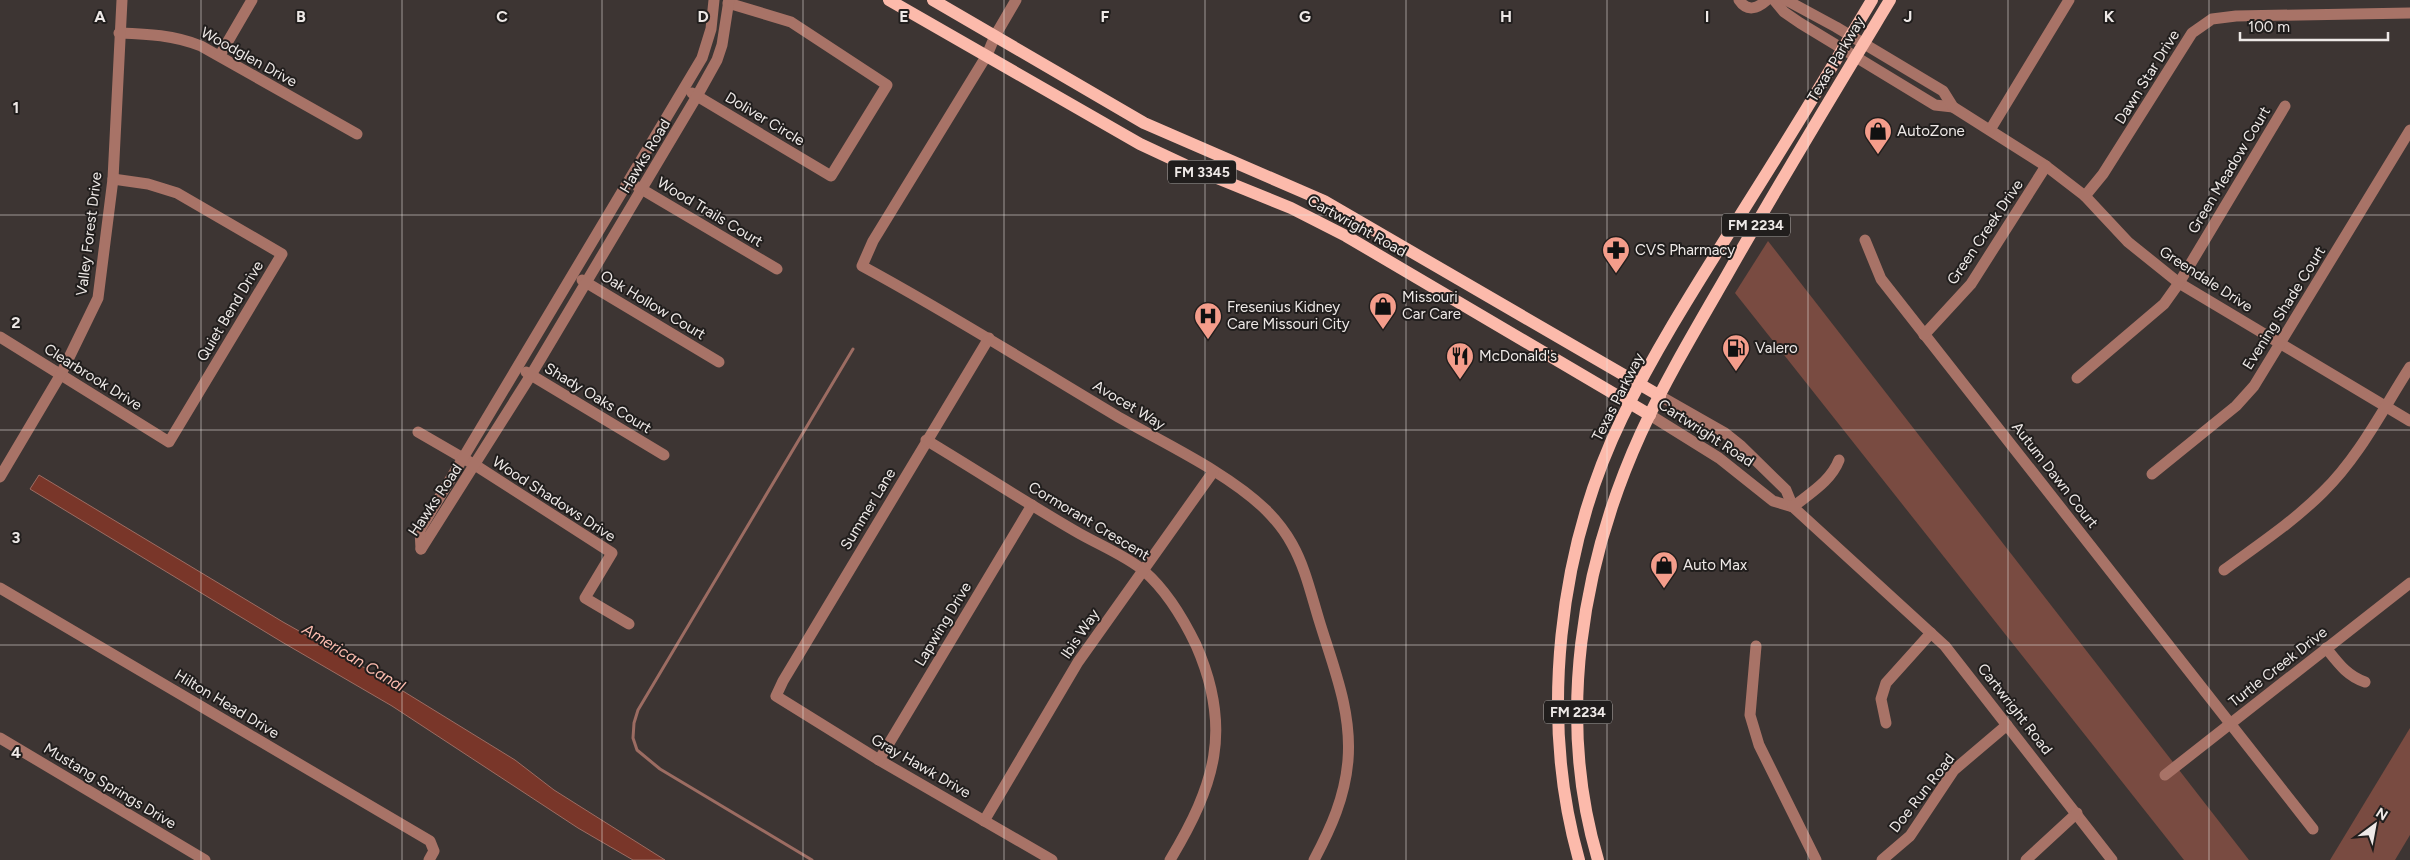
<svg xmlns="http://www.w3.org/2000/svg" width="2410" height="860" font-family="Figtree,sans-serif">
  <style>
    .green { fill: #794b41 }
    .water { fill: #793629; stroke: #9c6c62 }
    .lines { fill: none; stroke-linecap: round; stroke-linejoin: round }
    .stream { stroke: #9c6c62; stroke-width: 3 }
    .minor { stroke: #a87367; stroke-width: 11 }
    .major { stroke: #fcbaab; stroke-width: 12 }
    .grid { fill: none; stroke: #eee9e7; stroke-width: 1; stroke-opacity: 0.55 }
    .labels { text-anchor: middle; stroke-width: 4; stroke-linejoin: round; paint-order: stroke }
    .shield { fill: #211e1d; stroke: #b0acaa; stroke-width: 1 }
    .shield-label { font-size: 14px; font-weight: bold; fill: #eee9e7 }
    .street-label { font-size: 15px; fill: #eee9e7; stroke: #211e1d }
    .poi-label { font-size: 15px; fill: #eee9e7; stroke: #211e1d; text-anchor: start }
    .water-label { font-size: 16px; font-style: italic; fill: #fbbbae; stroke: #211e1d }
    .grid-label { font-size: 16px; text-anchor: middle; font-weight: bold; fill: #eee9e7; stroke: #211e1d; stroke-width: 4; stroke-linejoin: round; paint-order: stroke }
  </style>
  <rect width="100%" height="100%" fill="#3d3533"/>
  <g class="green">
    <path d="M1768,241L2249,860H2184L1735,293Z"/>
    <path d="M2410,728V835L2395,860H2330Z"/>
  </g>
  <path class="water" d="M39,475L283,622L372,672L515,760L554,790L665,860H633L578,828L392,706L282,642L30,489Z"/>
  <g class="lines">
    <path class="stream" d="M812,860L660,769L637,750L633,738L634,723L638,710L853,349"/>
    <g class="minor">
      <path d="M1016,0L995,36L987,55L873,241L862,266C949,313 1031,365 1115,415C1163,443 1227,472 1266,510C1275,519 1286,533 1292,544C1305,567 1311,594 1319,620C1333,666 1352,711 1348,760C1345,797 1331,828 1314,860"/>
      <path d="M1739,0C1747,12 1757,9 1767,0"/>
      <path d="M1774,0L1784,12L1800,23L1935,105L1953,107"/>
      <path d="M1786,0L1836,27L1943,91L1953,107L2046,166L2085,196L2128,242L2179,283L2410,421"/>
      <path d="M119,33C148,34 174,35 201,46L357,134"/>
      <path d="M220,55L252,0"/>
      <path d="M692,93L831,176L887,85L791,22L728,3"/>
      <path d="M1990,130L2069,0"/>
      <path d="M638,187L777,269"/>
      <path d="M2085,196L2103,174L2192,33L2212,19L2236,16L2410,13"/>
      <path d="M1865,240L1881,279L2313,829"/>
      <path d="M582,280L719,362"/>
      <path d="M1924,335L1971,284L2046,166"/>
      <path d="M0,337L169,442L282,254L177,193L148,184L113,179"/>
      <path d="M989,338L783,681L776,696L879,760L1052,860"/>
      <path d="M526,372L664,455"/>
      <path d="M2077,378L2164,304L2179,283L2285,106"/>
      <path d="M1660,396L1725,433L1740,445L1786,490L1793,507L1945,646L2112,860"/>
      <path d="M1650,415L1719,458L1773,501L1793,507"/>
      <path d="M418,432L475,465L612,553L585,598L629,624"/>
      <path d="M926,440C976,470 1025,502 1075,531C1095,543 1127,556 1144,571C1167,591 1183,618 1196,645C1233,729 1215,785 1170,860"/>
      <path d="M2152,474L2236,406L2254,386L2410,130"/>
      <path d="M0,477L61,374L98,298L113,179L122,0"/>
      <path d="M1793,507C1810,493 1831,481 1839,460"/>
      <path d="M421,549L531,375L697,96L717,60L722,45L729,0"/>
      <path d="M421,549L420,530L702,58L711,29L714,0"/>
      <path d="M2224,570C2258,545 2293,522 2323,492C2359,457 2383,409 2410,367"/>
      <path d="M0,588L430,841L434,851L429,860"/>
      <path d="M1756,646L1750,715L1759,745L1816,860"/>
      <path d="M2326,648C2338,663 2347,676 2365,682"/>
      <path d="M1886,723L1881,699L1886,683L1931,633"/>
      <path d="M0,738L205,860"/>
      <path d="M879,760L1032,505"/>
      <path d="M2165,775L2410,583"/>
      <path d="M984,821L1078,662L1213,472"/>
      <path d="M1882,860L1910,836L1954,770L2007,725"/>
      <path d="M2026,860L2077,813"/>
    </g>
    <g class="major">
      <path d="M889,0L1140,144L1185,165L1291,208L1346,236L1650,415"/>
      <path d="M933,0L1144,123L1324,201L1660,396"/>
      <path d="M1579,860C1539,718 1558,550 1622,418C1658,344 1703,275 1746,206C1789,138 1831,69 1872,0"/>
      <path d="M1598,860C1556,719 1581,565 1641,433C1666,379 1697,327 1727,275C1779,183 1835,91 1890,0"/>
    </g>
  </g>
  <path class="grid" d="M201,0V860M402,0V860M602,0V860M803,0V860M1004,0V860M1205,0V860M1406,0V860M1607,0V860M1808,0V860M2008,0V860M2209,0V860M0,215H2410M0,430H2410M0,645H2410"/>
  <defs>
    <g id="shop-pin" transform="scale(1.4375)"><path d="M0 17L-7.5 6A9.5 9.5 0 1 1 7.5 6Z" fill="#f49d8b" stroke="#211e1d"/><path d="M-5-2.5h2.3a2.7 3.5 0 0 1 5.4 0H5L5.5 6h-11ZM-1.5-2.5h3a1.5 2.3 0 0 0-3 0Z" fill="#111"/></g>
    <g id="pharmacy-pin" transform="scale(1.4375)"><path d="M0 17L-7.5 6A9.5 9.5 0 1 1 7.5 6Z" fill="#f49d8b" stroke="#211e1d"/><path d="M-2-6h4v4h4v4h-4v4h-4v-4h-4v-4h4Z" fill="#111"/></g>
    <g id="hospital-pin" transform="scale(1.4375)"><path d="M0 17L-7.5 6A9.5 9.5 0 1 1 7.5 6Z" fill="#f49d8b" stroke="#211e1d"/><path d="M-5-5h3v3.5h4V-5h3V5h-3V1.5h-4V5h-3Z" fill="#111"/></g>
    <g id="fuel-pin" transform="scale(1.4375)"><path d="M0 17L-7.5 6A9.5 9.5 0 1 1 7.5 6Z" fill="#f49d8b" stroke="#211e1d"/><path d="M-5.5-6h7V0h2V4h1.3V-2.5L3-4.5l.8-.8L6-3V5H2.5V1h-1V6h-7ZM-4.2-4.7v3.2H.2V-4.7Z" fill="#111"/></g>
    <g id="restaurant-pin" transform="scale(1.4375)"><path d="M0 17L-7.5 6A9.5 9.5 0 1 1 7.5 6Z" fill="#f49d8b" stroke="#211e1d"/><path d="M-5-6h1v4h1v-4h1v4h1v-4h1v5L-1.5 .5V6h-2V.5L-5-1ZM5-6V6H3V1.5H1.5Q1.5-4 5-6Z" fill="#111"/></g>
  </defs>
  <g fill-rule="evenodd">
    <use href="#shop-pin" x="1878" y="131"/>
    <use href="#pharmacy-pin" x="1616" y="250"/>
    <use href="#shop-pin" x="1383" y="306"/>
    <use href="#hospital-pin" x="1208" y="316"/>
    <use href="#fuel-pin" x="1736" y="348"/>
    <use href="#restaurant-pin" x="1460" y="356"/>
    <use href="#shop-pin" x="1664" y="565"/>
  </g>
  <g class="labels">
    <g class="shield">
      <rect x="1168" y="160.5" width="68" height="23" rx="4"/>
      <rect x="1722" y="213.5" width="68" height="23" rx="4"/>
      <rect x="1544" y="700.5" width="68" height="23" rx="4"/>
    </g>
    <g class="shield-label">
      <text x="1202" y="177">FM 3345</text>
      <text x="1756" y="230">FM 2234</text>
      <text x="1578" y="717">FM 2234</text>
    </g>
    <g class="street-label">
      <text transform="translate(249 57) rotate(29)" y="5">Woodglen Drive</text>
      <text transform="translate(1836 59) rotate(-59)" y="5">Texas Parkway</text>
      <text transform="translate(2147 77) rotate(-58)" y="5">Dawn Star Drive</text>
      <text transform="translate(765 119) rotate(31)" y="5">Doliver Circle</text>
      <text transform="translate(645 156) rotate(-59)" y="5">Hawks Road</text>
      <text transform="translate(2229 170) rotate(-59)" y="5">Green Meadow Court</text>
      <text transform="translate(710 212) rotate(31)" y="5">Wood Trails Court</text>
      <text transform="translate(1357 226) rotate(29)" y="5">Cartwright Road</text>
      <text transform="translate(1985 232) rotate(-56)" y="5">Green Creek Drive</text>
      <text transform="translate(89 234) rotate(-83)" y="5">Valley Forest Drive</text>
      <text transform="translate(2206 279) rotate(33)" y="5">Greendale Drive</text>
      <text transform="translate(653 305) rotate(31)" y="5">Oak Hollow Court</text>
      <text transform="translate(2284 308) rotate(-58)" y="5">Evening Shade Court</text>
      <text transform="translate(230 311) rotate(-59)" y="5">Quiet Bend Drive</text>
      <text transform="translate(93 377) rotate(32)" y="5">Clearbrook Drive</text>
      <text transform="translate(1618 397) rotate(-63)" y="5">Texas Parkway</text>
      <text transform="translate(598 398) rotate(31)" y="5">Shady Oaks Court</text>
      <text transform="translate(1129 405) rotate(31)" y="5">Avocet Way</text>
      <text transform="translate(1706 433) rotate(33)" y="5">Cartwright Road</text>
      <text transform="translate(2055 475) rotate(52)" y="5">Autum Dawn Court</text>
      <text transform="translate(554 499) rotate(33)" y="5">Wood Shadows Drive</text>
      <text transform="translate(435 500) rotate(-56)" y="5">Hawks Road</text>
      <text transform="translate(868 509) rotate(-59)" y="5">Summer Lane</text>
      <text transform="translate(1089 521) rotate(31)" y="5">Cormorant Crescent</text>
      <text transform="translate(943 624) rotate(-59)" y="5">Lapwing Drive</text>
      <text transform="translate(1080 634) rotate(-56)" y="5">Ibis Way</text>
      <text transform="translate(2278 667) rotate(-38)" y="5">Turtle Creek Drive</text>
      <text transform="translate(227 704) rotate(31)" y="5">Hilton Head Drive</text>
      <text transform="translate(2015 709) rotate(52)" y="5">Cartwright Road</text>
      <text transform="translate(921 766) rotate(30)" y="5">Gray Hawk Drive</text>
      <text transform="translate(110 786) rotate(31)" y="5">Mustang Springs Drive</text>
      <text transform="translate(1922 793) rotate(-52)" y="5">Doe Run Road</text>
    </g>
    <g class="poi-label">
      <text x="1897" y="136">AutoZone</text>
      <text x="1635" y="255">CVS Pharmacy</text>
      <text x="1402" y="302">Missouri<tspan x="1402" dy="17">Car Care</tspan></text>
      <text x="1227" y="312">Fresenius Kidney<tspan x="1227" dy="17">Care Missouri City</tspan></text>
      <text x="1755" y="353">Valero</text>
      <text x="1479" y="361">McDonald's</text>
      <text x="1683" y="570">Auto Max</text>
    </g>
    <g class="water-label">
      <text transform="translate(354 657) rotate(31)" y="6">American Canal</text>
    </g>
  </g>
  <g class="grid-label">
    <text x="100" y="22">A</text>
    <text x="301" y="22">B</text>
    <text x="502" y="22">C</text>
    <text x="703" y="22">D</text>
    <text x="904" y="22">E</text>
    <text x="1105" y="22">F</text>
    <text x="1305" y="22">G</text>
    <text x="1506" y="22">H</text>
    <text x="1707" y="22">I</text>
    <text x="1908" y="22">J</text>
    <text x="2109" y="22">K</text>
    <text x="16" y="113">1</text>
    <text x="16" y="328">2</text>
    <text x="16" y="543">3</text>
    <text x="16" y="758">4</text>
  </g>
  <g transform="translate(2375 825) rotate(32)" stroke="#211e1d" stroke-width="4" paint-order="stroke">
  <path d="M0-4L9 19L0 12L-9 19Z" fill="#eee9e7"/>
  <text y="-8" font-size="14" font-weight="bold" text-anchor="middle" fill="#eee9e7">N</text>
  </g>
  <path d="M2240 32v8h148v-8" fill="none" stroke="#eee9e7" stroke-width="2.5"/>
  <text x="2248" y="32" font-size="15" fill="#eee9e7" stroke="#211e1d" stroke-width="4" paint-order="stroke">100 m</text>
</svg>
